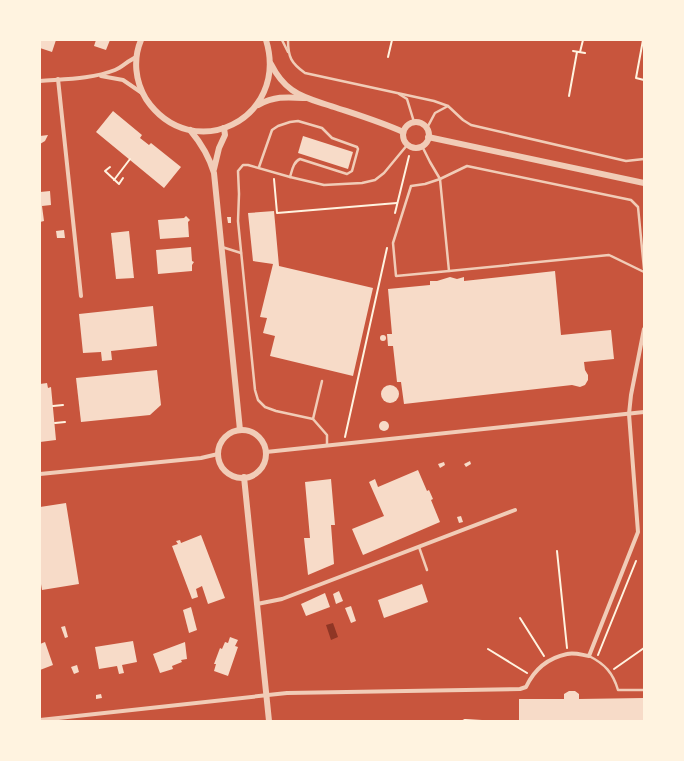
<svg xmlns="http://www.w3.org/2000/svg" width="684" height="761" font-family="Mulish,sans-serif">
  <style>
    .water { fill: #8f3625 }
    .building { fill: #f7dbc8 }
    .lines { fill: none; stroke-linecap: round; stroke-linejoin: round }
    .path { stroke: #fff3e0; stroke-width: 2 }
    .service { stroke: #f1ccb7; stroke-width: 2.5 }
    .minor { stroke: #f1ccb7; stroke-width: 4 }
    .tertiary { stroke: #f1ccb7; stroke-width: 6 }
  </style>
  <rect width="100%" height="100%" fill="#c8553d"/>
  <path class="water" d="M333,623L338,637L331,640L326,625Z"/>
  <g class="building">
    <path d="M40,40H56L52,52L40,48Z"/>
    <path d="M96,40H110L106,50L94,46Z"/>
    <path d="M113,111L142,135L140,138L149,145L151,143L181,167L164,188L96,132Z"/>
    <path d="M48,135L45,141L40,144V136Z"/>
    <path d="M303,136L353,152L348,169L298,153Z"/>
    <path d="M50,191L51,205L42,206L44,221L40,222V192Z"/>
    <path d="M274,211L279,266L373,288L353,376L270,356L275,336L263,333L267,318L260,317L273,264L253,261L248,213Z"/>
    <path d="M186,216L190,220L188,222L189,237L160,239L158,220L184,218Z"/>
    <path d="M227,217H231V223H228Z"/>
    <path d="M64,230L65,238H57L56,231Z"/>
    <path d="M129,231L134,278L116,279L111,233Z"/>
    <path d="M191,247L192,261L194,262L192,265V271L158,274L156,250Z"/>
    <path d="M555,271L561,335L611,330L614,359L584,362L585,370L588,375V380L585,385L580,387L572,385L404,404L401,382H397L393,346H388L387,334H392L388,289L430,285V281H437L450,277L457,279L464,277V281Z"/>
    <path d="M153,306L157,346L111,351L112,360L102,361L101,352L83,353L79,314Z"/>
    <circle cx="383" cy="338" r="3"/>
    <path d="M157,370L161,405L150,415L81,422L76,378Z"/>
    <path d="M47,383L48,388L51,387L56,440L40,442V384Z"/>
    <circle cx="390" cy="394" r="9"/>
    <circle cx="384" cy="426" r="5"/>
    <path d="M470,461L471,464L466,467L464,464Z"/>
    <path d="M444,462L445,465L440,468L438,464Z"/>
    <path d="M418,470L427,491L429,490L433,499L431,500L440,522L363,555L352,529L384,516L369,482L375,479L378,487Z"/>
    <path d="M331,479L335,525H331L334,564L308,575L304,538H310L305,482Z"/>
    <path d="M66,503L79,584L42,590L40,578V531L41,530L40,507Z"/>
    <path d="M461,516L463,522L459,523L457,517Z"/>
    <path d="M201,535L225,598L208,604L202,586L196,589L198,597L192,599L172,546L178,544L176,541L180,540L181,543Z"/>
    <path d="M422,584L428,602L384,618L378,600Z"/>
    <path d="M339,591L343,601L336,604L333,594Z"/>
    <path d="M325,593L330,607L306,616L301,604Z"/>
    <path d="M351,606L356,621L351,623L345,608Z"/>
    <path d="M191,607L197,630L189,633L183,610Z"/>
    <path d="M65,626L68,637L65,638L61,627Z"/>
    <path d="M230,637L238,640L235,646L238,647L228,676L214,671L216,664H214L220,648L222,649L225,642L228,643Z"/>
    <path d="M133,641L137,662L122,665L124,673L119,674L117,666L99,669L95,647Z"/>
    <path d="M45,642L53,665L40,670V644Z"/>
    <path d="M185,642L187,659L181,660L182,662L172,666L173,669L160,673L153,654Z"/>
    <path d="M77,665L79,672L74,674L71,667Z"/>
    <path d="M569,691H575L579,694V699L644,698V721H519V699H564V694Z"/>
    <path d="M101,694L102,698L96,699V695Z"/>
  </g>
  <g class="lines">
    <g class="path">
      <path d="M643,40L636,78L644,80"/>
      <path d="M573,51L585,53"/>
      <path d="M580,52L583,40"/>
      <path d="M388,57L392,40"/>
      <path d="M569,96L577,52"/>
      <path d="M110,167L105,171L119,184L123,178"/>
      <path d="M274,179L277,213L397,203"/>
      <path d="M114,180L130,159"/>
      <path d="M395,213L409,156"/>
      <path d="M53,406L63,405"/>
      <path d="M55,423L65,422"/>
      <path d="M345,437L387,248"/>
      <path d="M557,551L567,648"/>
      <path d="M520,618L544,656"/>
      <path d="M488,649L527,673"/>
      <path d="M598,655L636,561"/>
      <path d="M614,669L644,648"/>
      <path d="M463,721L465,720L482,721"/>
    </g>
    <g class="service">
      <path d="M282,40L288,52"/>
      <path d="M288,40C288,57 291,63 305,73L434,101L448,106L463,120L471,125L626,161L644,159"/>
      <path d="M399,94L407,99L414,122"/>
      <path d="M427,128L435,113L448,106"/>
      <path d="M422,146L430,162L440,179L449,271L609,255L644,272"/>
      <path d="M259,167L272,130L278,126L290,122L298,121L322,128L332,138L357,147L358,149L352,171L347,174L300,159C293,162 292,171 290,177"/>
      <path d="M222,247L241,253"/>
      <path d="M449,271L396,276L393,243L411,186L425,184L440,179L467,166L631,200L638,207L644,269"/>
      <path d="M313,419L322,381"/>
      <path d="M327,445V435L313,419L276,411L265,407L258,400L255,390L238,221L239,194L238,171L243,165H248L290,177L324,185L362,183L375,180L384,173L408,144"/>
      <path d="M419,547L427,570"/>
      <path d="M589,656C605,664 613,673 618,690H644"/>
    </g>
    <g class="minor">
      <path d="M101,76L123,80L142,93"/>
      <path d="M58,79L81,296"/>
      <path d="M40,81C64,79 92,79 115,70C123,67 128,60 137,57"/>
      <path d="M266,452L644,412"/>
      <path d="M40,474L201,458L218,454"/>
      <path d="M257,604L282,599L515,510"/>
      <path d="M40,720L287,693L520,689L526,687C534,670 548,658 567,654C574,652 582,655 589,656L638,532L629,414L631,395L644,329"/>
    </g>
    <g class="tertiary">
      <path d="M141,40C133,59 135,81 146,99C192,167 290,119 266,40"/>
      <path d="M271,64C276,74 282,83 292,90C304,99 320,102 334,107C358,115 381,122 403,132"/>
      <path d="M258,105C275,96 286,97 305,98"/>
      <circle cx="416" cy="135" r="13"/>
      <path d="M190,130C201,143 209,156 214,173L240,430"/>
      <path d="M428,137L644,183"/>
      <path d="M214,169L219,148L225,135L224,128"/>
      <circle cx="242" cy="454" r="24"/>
      <path d="M244,477L269,721"/>
    </g>
  </g>
  <rect width="684" height="761" fill="none" stroke="#fff3e0" stroke-width="82"/>
</svg>
